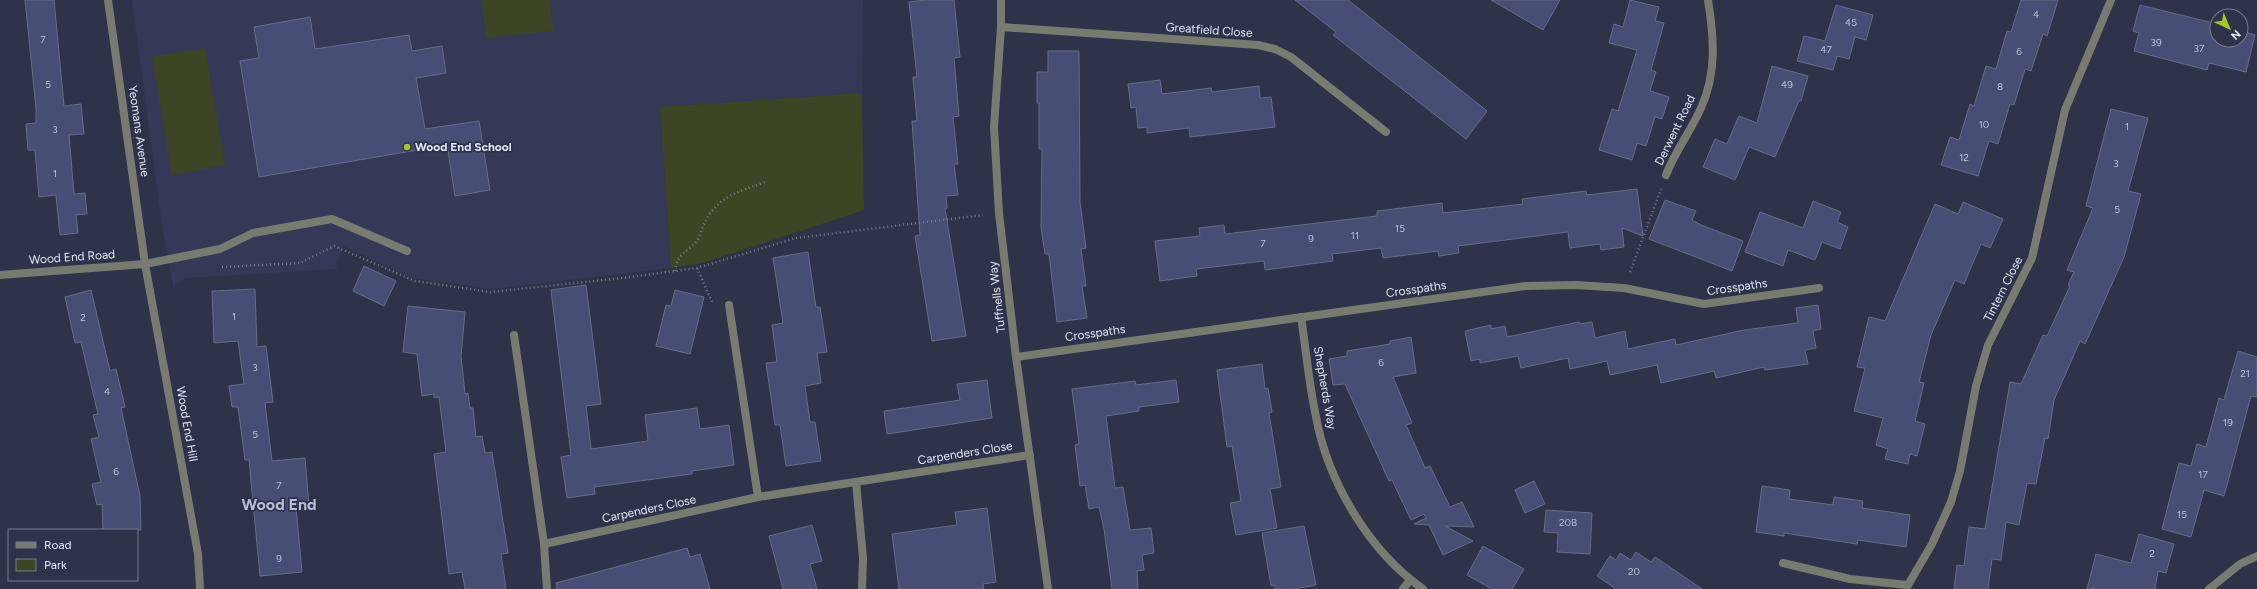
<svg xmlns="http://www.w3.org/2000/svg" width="2257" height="589" font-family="Figtree,sans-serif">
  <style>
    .built { fill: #353957 }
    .green { fill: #3c4625 }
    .building { fill: #474d74; stroke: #666b86 }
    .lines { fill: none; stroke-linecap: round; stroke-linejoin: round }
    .path { stroke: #787c90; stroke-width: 2.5; stroke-dasharray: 1 3; stroke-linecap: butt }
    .lane { stroke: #787c70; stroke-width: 8 }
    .street { stroke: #787c70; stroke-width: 8 }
    .poi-dot { fill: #a5c822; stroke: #2f334a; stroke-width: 1.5 }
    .labels { text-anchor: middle; stroke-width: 3.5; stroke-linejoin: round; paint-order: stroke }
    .number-label { font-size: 10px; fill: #bcc0d6 }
    .street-label { font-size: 12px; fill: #e3e6f6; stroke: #2f334a }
    .poi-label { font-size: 12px; font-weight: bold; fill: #e3e6f6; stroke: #2f334a; text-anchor: start }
    .district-label { font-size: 16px; font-weight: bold; fill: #b7bdda; stroke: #2f334a }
  </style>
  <rect width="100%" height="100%" fill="#2f334a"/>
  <path class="built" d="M132,0H863L862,93L660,107L671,268L492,289L413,278L343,246L340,257L336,261L337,269L186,278L176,284L174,291L162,224Z"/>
  <g class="green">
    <path d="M482,0H550L553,31L486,38Z"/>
    <path d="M205,48L225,165L172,175L152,57Z"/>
    <path d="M862,93L864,210L703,263L671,268L660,107Z"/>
  </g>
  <g class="building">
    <path d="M25,0H54L64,106L81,104L84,134L69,135L74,194L85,193L87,214L76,215L78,233L60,235L56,195L39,197L35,150H28L26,124L36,123V108Z"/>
    <path d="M925,0H954L960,57L954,58L959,116L953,117L958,164H954L958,195L946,196L947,208L945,209L966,336L932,341L915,236L920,235L912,121H917L913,77H917L909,2Z"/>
    <path d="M1295,0H1348L1487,111L1466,139L1333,35L1336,32Z"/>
    <path d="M1491,0H1560L1543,30Z"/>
    <path d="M1630,0L1659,7L1655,21L1664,23L1651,70L1656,72L1650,91L1669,97L1662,119L1655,117L1646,146L1637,143L1632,160L1599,150L1612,109L1618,111L1637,50L1609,43L1614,24L1623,27Z"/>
    <path d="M2021,0H2058L2047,36L2043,34L2031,71L2025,69L2014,105L2010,104L1998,144L1989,141L1978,176L1941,165L1950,137L1959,140L1970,104L1974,106L1986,66L1996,69L2007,31L2011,32Z"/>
    <path d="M1836,5L1873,15L1866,40L1855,37L1849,59L1837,56L1833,70L1797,61L1804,36L1825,41Z"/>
    <path d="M2140,5L2217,24V40H2241V31L2255,35L2246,72L2209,63L2207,70L2134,51L2139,33L2133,31Z"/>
    <path d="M310,17L315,49L409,35L412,51L442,46L446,73L416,78L425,129L479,121L490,190L455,196L447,145L259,177L240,61L259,58L254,27Z"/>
    <path d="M1048,51H1079L1080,202L1086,248L1081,249L1086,286H1082L1087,318L1057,322L1049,254H1045L1041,227L1042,149H1039V103H1037V72H1048Z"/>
    <path d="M1772,66L1808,76L1801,101H1799L1775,157L1749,147L1735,180L1703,167L1715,139L1727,144L1739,116L1757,123Z"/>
    <path d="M1160,80L1162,94L1211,88L1212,92L1259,86L1260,98L1271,97L1275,127L1190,137L1189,128L1147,133V127L1138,128L1136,107L1131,108L1128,84Z"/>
    <path d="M2111,109L2148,118L2128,191L2141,194L2124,257L2085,344L2080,341L2054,400L2048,439L2045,438L2036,484L2027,483L2019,525L2006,522L2001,560L1992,559L1988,589H1954L1957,565L1964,566L1969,527L1985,529L2010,382L2021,384L2043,335L2047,336L2070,286L2068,285L2074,272L2067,270L2093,208L2086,206Z"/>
    <path d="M1637,189L1643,236L1622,228L1624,247L1601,250L1600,244L1570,248L1568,232L1458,246L1459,253L1439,256L1438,251L1383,258L1381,248L1332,254L1333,261L1265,270L1264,261L1196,269L1197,276L1160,281L1155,241L1200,236L1199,228L1224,225L1225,234L1377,216V211L1442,203L1443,213L1523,204L1522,199L1586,191L1587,195Z"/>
    <path d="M1665,200L1696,211L1692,220L1701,225L1743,241L1732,271L1649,239Z"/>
    <path d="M1813,201L1841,212L1837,222L1848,227L1840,249L1822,242L1815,260L1788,250L1783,266L1745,252L1760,212L1803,228Z"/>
    <path d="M1963,202L2003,219L1990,248L1981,244L1964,284L1955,280L1931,335L1919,382L1924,383L1915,421L1925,424L1917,456L1910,454L1908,464L1885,459L1888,449L1876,445L1883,418L1854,411L1865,368L1857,367L1869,317L1885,321L1935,204L1958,214Z"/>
    <path d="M808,252L816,307H820L827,352L817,353L821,383L805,386L810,422H815L821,461L786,466L780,425H775L766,363L777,362L772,325L783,323L773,258Z"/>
    <path d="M364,266L396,281L384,306L353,291Z"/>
    <path d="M586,285L601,404L586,406L591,449L648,441L645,415L697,408L700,429L729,425L734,465L692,471V474L594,487L595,494L567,498L561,457L571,455L551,290Z"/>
    <path d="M255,289L257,347L266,346L273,402L265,403L272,461L305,458L309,506L296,507L302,572L260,576L249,460H245L238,407H232L229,386L244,384L238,341L214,343L212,291Z"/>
    <path d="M91,290L110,371L116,369L125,407L121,408L140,496L141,530H103L102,504L97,505L92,484L101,482L91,439L99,437L93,415L98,414L81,342L75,343L65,297Z"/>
    <path d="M675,290L704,297L690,354L656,346L666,305L671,306Z"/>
    <path d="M1818,305L1821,329L1813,331L1816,348L1805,350L1808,364L1765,370L1764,367L1716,378L1714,371L1661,383L1657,365L1610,375L1607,361L1570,369L1568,358L1521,368L1518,356L1480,363V359L1471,361L1465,331L1491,325V329L1505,326L1507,337L1579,322L1580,324L1592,322L1595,338L1625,331L1628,349L1675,339L1676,345L1744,330L1798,323L1796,308Z"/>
    <path d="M408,306L465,312L461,356L465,394L468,393L470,408H473L476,437L482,436L485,453L492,452L508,553L501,554L506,589H465L462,572L449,574L434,454L446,452L439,397L434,398V394L422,396L417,354L403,352Z"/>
    <path d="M1411,337L1416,373L1393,377L1412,423L1406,425L1425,468L1430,466L1450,507L1462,502L1474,527L1445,526L1473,541L1443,555L1429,525L1414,524L1426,518L1424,514L1411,520L1392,480L1389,481L1345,384L1333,385L1329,359L1347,356V351L1390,344V341Z"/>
    <path d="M2238,351L2257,357V397L2251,396L2224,496L2204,490L2191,537L2162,529L2179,463L2191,466L2197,444L2206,447L2219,398L2224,400Z"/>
    <path d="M1262,364L1265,389L1268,388L1272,412L1269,413L1281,487L1270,489L1277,528L1236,535L1230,503L1241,501L1232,446L1227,447L1217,370Z"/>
    <path d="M987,380L992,418L887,434L884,411L960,400L957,384Z"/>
    <path d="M1176,380L1179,402L1139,407V411L1106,416L1115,488L1123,487L1130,530L1151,528L1154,553L1142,555L1144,570L1137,571L1138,589H1112L1104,529L1099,507L1089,509L1085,485L1080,486L1075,445L1079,444L1072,389L1135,381L1136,385Z"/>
    <path d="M1534,481L1545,504L1525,513L1515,490Z"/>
    <path d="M1762,486L1790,490L1789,499L1833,505L1834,497L1863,501L1862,508L1910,515L1906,547L1858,540L1857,544L1784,533V536L1756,532Z"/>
    <path d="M987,508L996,582L983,584L984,589H899L892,534L957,525L955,512Z"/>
    <path d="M1546,510L1592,513L1590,554L1557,552L1558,533L1544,532Z"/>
    <path d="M812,525L822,561L810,564L817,589H783L769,536Z"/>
    <path d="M1304,526L1316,585L1294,589H1275V585L1271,586L1262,533Z"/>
    <path d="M2139,534L2174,544L2166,573L2158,571L2155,589H2087L2096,554L2131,563Z"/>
    <path d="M1483,546L1524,569L1512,589H1492L1467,575Z"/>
    <path d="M687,548L690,557L700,554L710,589H557L556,583Z"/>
    <path d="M1636,552L1651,562L1655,557L1702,589H1616L1597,576L1610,556L1616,560L1620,553L1631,560Z"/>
  </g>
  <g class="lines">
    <g class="path">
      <path d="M222,267L300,263L334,246L415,281L490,292L623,278L697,268L796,238L983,215"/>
      <path d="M697,268L712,302"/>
      <path d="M675,271C678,251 688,253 698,239C701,234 702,227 705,222C719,195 739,192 765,182"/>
      <path d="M1630,272L1661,189"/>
    </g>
    <g class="lane">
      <path d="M1666,175C1675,151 1691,131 1701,108C1717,73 1714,37 1708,0"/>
      <path d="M145,264L220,249L253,233L332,219L407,251"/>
      <path d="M1783,563L1850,579L1908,585"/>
    </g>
    <g class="street">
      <path d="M108,0L145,264L198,554L200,589"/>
      <path d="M1001,0V27L994,127L999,213L1016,357L1048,589"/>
      <path d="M1001,27L1258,45L1275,49L1291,57L1386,132"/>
      <path d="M0,275L145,264"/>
      <path d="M729,305L758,497"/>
      <path d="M1301,317C1306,350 1309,384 1316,417C1328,482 1369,551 1423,589"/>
      <path d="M514,335L544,544L547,589"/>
      <path d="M1016,357L1526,286L1576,285L1624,288L1704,304L1819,288"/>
      <path d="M856,482L863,558L862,589"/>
      <path d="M544,544L758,497L1030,455"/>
      <path d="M1908,585L1932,544L1951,502L1960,471L1976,386L1988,345L2032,258L2065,110L2111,0"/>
      <path d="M1403,589L1410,580"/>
      <path d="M2209,589L2240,564L2257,556"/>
    </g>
  </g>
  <circle class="poi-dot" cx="407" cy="147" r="4"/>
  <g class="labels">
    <g class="number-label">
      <text x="2036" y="18">4</text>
      <text x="1851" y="26">45</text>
      <text x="43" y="43">7</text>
      <text x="2156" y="46">39</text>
      <text x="2199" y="52">37</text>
      <text x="1826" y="53">47</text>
      <text x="2019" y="55">6</text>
      <text x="48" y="88">5</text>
      <text x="1787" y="88">49</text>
      <text x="2000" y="90">8</text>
      <text x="1984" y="128">10</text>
      <text x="2127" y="130">1</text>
      <text x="55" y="133">3</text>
      <text x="1964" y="161">12</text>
      <text x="2116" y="167">3</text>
      <text x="55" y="177">1</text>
      <text x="2117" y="213">5</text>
      <text x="1400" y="232">15</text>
      <text x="1355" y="239">11</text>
      <text x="1311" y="242">9</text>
      <text x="1263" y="247">7</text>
      <text x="234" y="320">1</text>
      <text x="83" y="321">2</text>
      <text x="1381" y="366">6</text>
      <text x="255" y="371">3</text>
      <text x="2245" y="377">21</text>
      <text x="107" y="395">4</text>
      <text x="2228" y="426">19</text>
      <text x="255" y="438">5</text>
      <text x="116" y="475">6</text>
      <text x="2203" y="478">17</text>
      <text x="279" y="489">7</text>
      <text x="2182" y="518">15</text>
      <text x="1568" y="526">20B</text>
      <text x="2152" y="557">2</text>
      <text x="279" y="562">9</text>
      <text x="1634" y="575">20</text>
    </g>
    <g class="street-label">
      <text transform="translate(1209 30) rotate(4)" y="4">Greatfield Close</text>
      <text transform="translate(1675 130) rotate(-64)" y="4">Derwent Road</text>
      <text transform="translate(139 131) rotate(82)" y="4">Yeomans Avenue</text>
      <text transform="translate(72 257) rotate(-4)" y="4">Wood End Road</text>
      <text transform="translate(1737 287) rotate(-8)" y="4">Crosspaths</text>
      <text transform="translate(1416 289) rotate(-8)" y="4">Crosspaths</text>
      <text transform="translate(2003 289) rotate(-63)" y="4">Tintern Close</text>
      <text transform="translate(997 297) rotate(-97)" y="4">Tuffnells Way</text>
      <text transform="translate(1095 333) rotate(-8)" y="4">Crosspaths</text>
      <text transform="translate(1325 388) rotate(80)" y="4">Shepherds Way</text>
      <text transform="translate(187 424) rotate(80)" y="4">Wood End Hill</text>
      <text transform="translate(965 453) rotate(-9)" y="4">Carpenders Close</text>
      <text transform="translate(649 509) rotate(-12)" y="4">Carpenders Close</text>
    </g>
    <g class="poi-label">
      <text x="415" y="151">Wood End School</text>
    </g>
    <g class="district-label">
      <text x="279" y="510">Wood End</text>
    </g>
  </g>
  <rect x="8" y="529" width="130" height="52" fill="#2f334a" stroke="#777b8f"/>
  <rect x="16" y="542" width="20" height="6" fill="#787c70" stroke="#777b8f"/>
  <text x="44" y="549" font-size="12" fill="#e3e6f6">Road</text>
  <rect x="16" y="559" width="20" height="12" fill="#3c4625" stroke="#777b8f"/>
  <text x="44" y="569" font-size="12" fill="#e3e6f6">Park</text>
  <g transform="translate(2229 28) rotate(136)"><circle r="19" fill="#2f334a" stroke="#777b8f"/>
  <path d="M0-3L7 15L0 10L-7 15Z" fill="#a5c822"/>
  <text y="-6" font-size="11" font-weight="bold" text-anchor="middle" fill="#e3e6f6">N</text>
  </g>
</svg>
